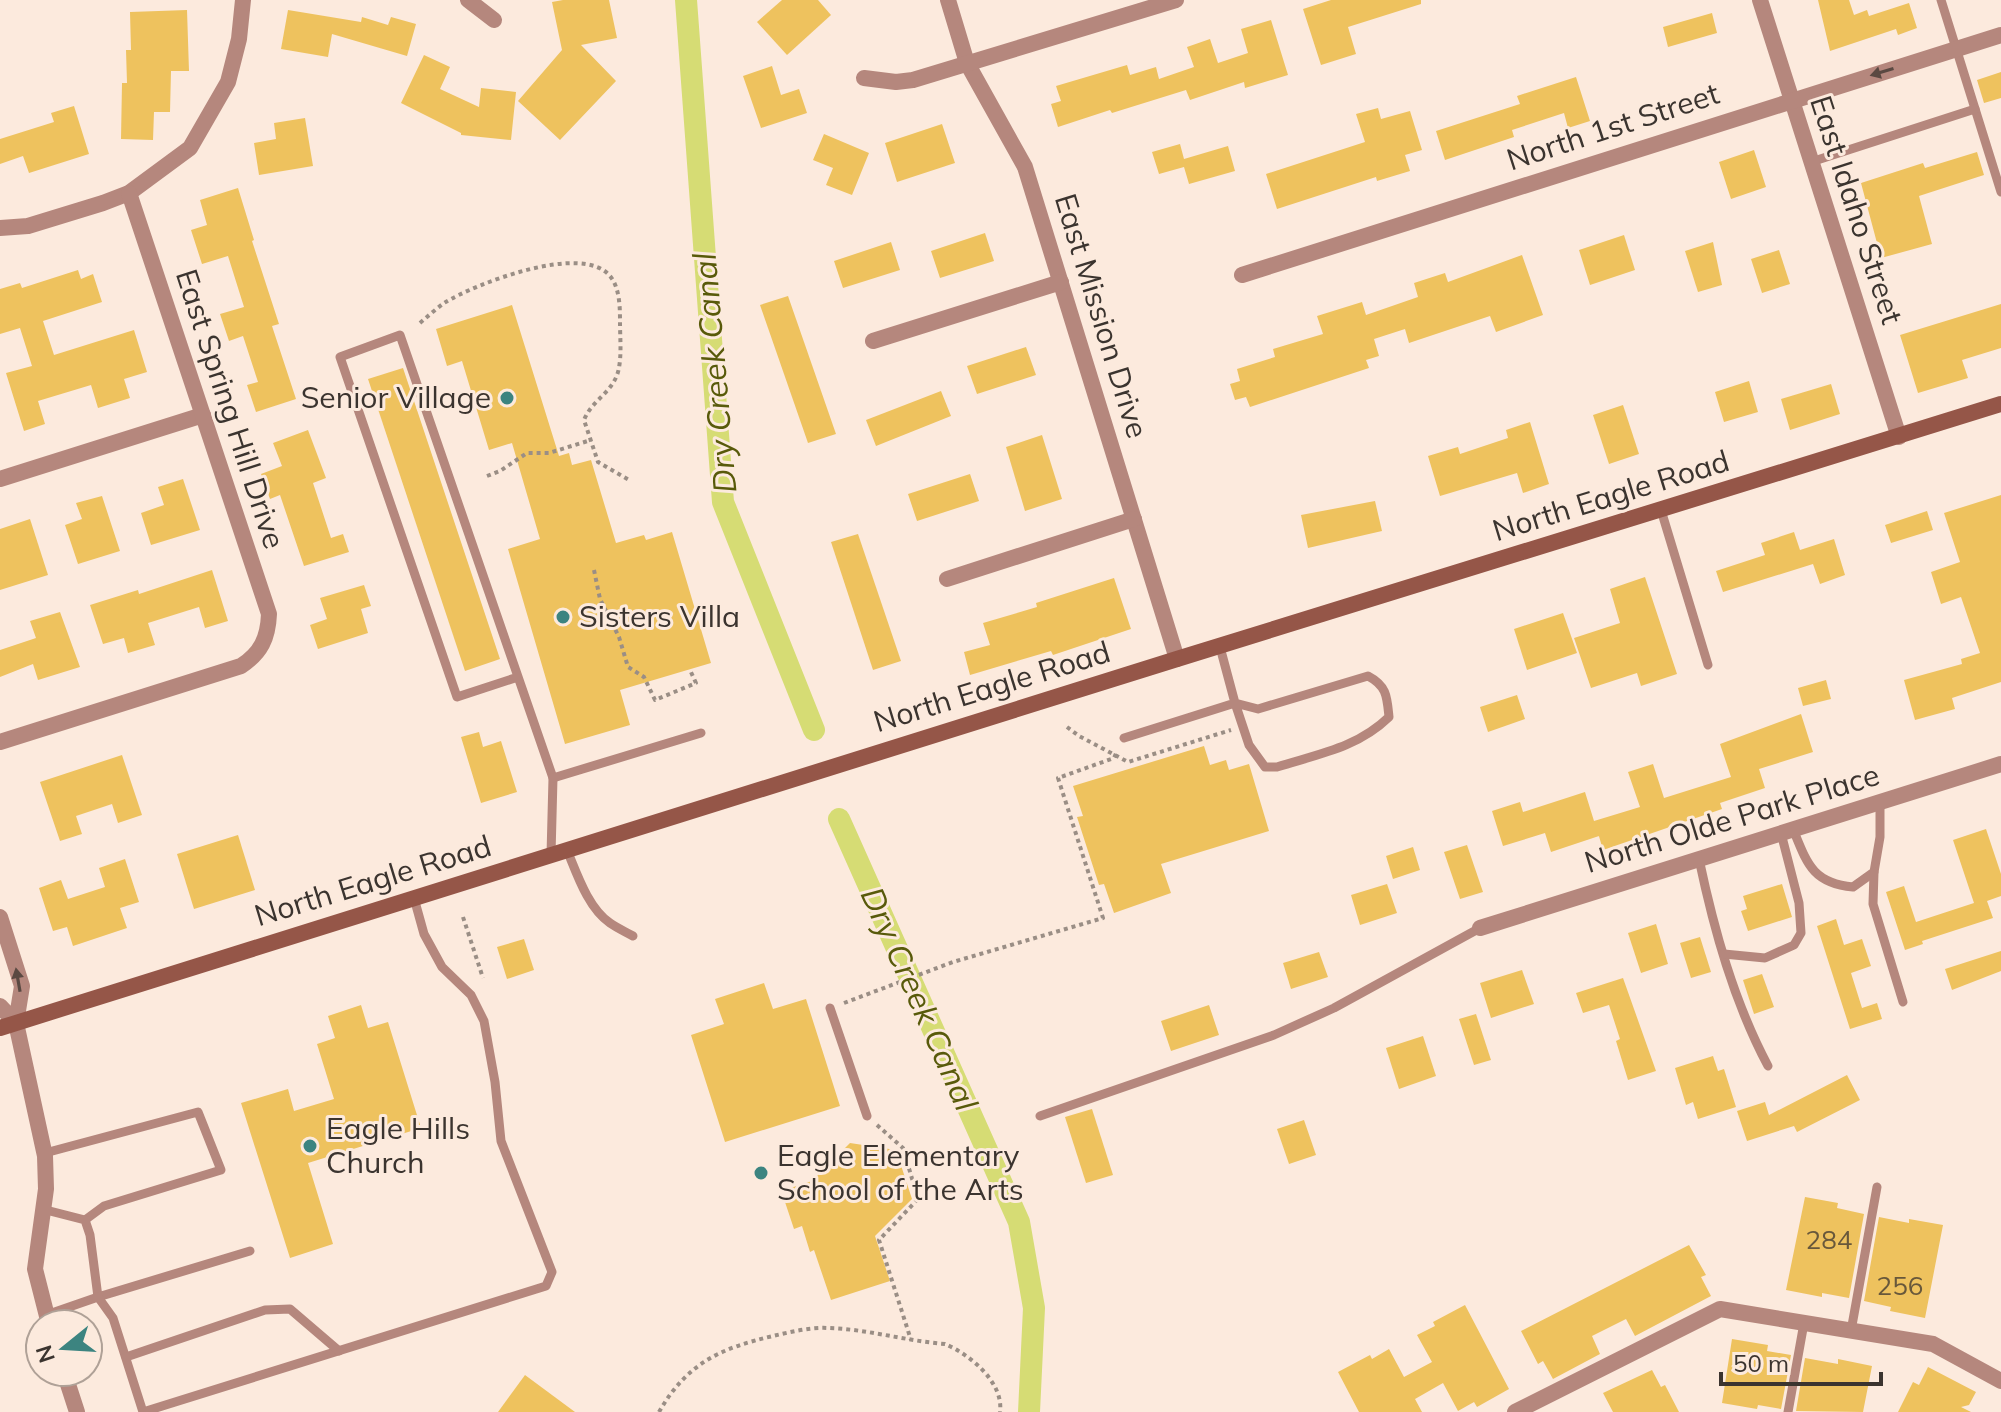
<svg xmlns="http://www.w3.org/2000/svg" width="2001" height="1412" font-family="Mulish,sans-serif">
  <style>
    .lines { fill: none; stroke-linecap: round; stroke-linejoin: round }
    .canal { stroke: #d6dc74; stroke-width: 22 }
    .building { fill: #eec25e }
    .path { stroke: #9a8e85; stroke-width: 4; stroke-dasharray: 4 4; stroke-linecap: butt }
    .service { stroke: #b5877d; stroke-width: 9 }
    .minor { stroke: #b5877d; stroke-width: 16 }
    .tertiary { stroke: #b5877d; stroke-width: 16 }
    .secondary { stroke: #955648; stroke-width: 16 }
    .oneway { fill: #5a4942 }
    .poi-dot { fill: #3c8480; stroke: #fceadd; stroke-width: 3 }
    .labels { text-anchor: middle; stroke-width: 6; stroke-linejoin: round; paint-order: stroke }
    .number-label { font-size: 26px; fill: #68583b }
    .street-label { font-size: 30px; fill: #3b342f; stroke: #fceadd }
    .poi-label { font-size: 30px; fill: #3b342f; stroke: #fceadd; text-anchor: start }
    .water-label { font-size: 32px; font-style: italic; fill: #585a0a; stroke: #fceadd }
  </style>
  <rect width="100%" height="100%" fill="#fceadd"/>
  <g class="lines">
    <g class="canal">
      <path d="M686,0L723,502L814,730"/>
      <path d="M839,819L1019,1222L1034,1308L1029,1412"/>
    </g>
  </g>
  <g class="building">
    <path d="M563,0H609L617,38L581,45L616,81L560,140L518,101L562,50L552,2Z"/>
    <path d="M782,0H818L831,15L787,55L757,22Z"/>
    <path d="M1331,0H1421V4L1348,27L1356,54L1321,65L1303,9Z"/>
    <path d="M1818,0H1849L1854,15L1867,10L1869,16L1909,3L1917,28L1898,35L1896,29L1830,51Z"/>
    <path d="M187,10L189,71H171L170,112H154L153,140L121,139L122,83H127L126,50H131L130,12Z"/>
    <path d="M288,10L361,22L362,17L388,25L391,17L416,24L407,56L332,34L328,57L281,49Z"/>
    <path d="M1712,13L1717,33L1668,47L1663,27Z"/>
    <path d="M1271,20L1288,75L1245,88L1244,82L1190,100L1186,90L1112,113L1110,110L1058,127L1051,104L1061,101L1056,86L1127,65L1130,75L1156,67L1159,79L1194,67L1187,47L1210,39L1218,63L1248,53L1241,29Z"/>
    <path d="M424,55L450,67L440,89L479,107L481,88L516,92L511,140L461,135V133L401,103Z"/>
    <path d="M772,66L781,95L799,89L807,113L761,128L743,76Z"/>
    <path d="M2001,72V98L1984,103L1977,80Z"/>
    <path d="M1576,77L1590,121L1568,128L1564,113L1512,130L1514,137L1445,160L1436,131L1520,104L1517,96Z"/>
    <path d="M74,106L89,154L29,173L23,156L0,164V139L54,122L51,113Z"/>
    <path d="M1378,108L1381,119L1410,111L1422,150L1405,155L1410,171L1377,181L1376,177L1277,209L1266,174L1365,142L1356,114Z"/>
    <path d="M305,118L313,166L259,175L254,143L276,139L274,123Z"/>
    <path d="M942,124L955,163L897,182L885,143Z"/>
    <path d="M824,134L869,153L852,195L826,185L833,168L813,160Z"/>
    <path d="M1180,144L1184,159L1228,146L1235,171L1189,184L1184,167L1159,174L1152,152Z"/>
    <path d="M1754,150L1766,187L1731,199L1719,162Z"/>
    <path d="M1977,152L1984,175L1919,196L1932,244L1881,258L1861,183L1923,163L1925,168Z"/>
    <path d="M238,188L254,240L252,241L279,324L272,326L296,399L256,412L247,385L258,382L243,336L229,341L220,314L244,307L228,256L202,264L191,230L207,225L200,200Z"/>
    <path d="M985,233L994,261L940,278L931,251Z"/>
    <path d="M1624,235L1635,270L1590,285L1579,250Z"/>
    <path d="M891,242L900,270L843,288L834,261Z"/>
    <path d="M1713,242L1722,285L1698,292L1685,251Z"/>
    <path d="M1779,250L1790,284L1762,293L1751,259Z"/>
    <path d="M1522,255L1543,315L1496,332L1490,316L1409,343L1405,329L1374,339L1379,356L1366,360L1369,368L1250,407L1246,397L1235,400L1230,384L1240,381L1237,369L1275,357L1273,349L1323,334L1317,316L1362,302L1366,315L1418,297L1414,283L1445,273L1448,282Z"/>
    <path d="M78,270L81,279L93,274L102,302L43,321L54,355L134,330L147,372L124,379L130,398L98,408L91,385L38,401L45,424L24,431L6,373L32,366L20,328L0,334V289L20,283L22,288Z"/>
    <path d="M788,296L836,434L808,443L760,305Z"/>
    <path d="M2001,304V348L1962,360L1968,378L1918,393L1900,335Z"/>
    <path d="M512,305L559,456L569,453L572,465L591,460L616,543L644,535L646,540L672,532L711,663L620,690L630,725L565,744L508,549L540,539L512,443L489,450L462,361L447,366L436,329Z"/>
    <path d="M1026,347L1036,375L977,394L967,366Z"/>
    <path d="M403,368L500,659L465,671L368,379Z"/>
    <path d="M1749,381L1758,412L1724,422L1715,392Z"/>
    <path d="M1831,384L1840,414L1790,430L1781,399Z"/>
    <path d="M941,391L951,416L876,446L866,420Z"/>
    <path d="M1623,405L1639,454L1609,464L1593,415Z"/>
    <path d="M1530,422L1549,484L1523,493L1517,473L1440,496L1428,456L1458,447L1460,454L1508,438L1506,430Z"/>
    <path d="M308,430L326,478L313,483L331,538L343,534L349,552L304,566L280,495L270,499L261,474L282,466L273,443Z"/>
    <path d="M1042,435L1062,499L1025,511L1006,447Z"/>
    <path d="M970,474L979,501L917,521L908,494Z"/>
    <path d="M183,479L200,530L151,545L141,513L164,505L158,487Z"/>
    <path d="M2001,495V682L1952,698L1955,709L1915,720L1904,680L1962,664L1961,659L1980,653L1961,597L1941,604L1931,572L1960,562L1944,513Z"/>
    <path d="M102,496L120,551L78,564L65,525L82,519L76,503Z"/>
    <path d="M1375,501L1382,531L1308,548L1301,515Z"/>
    <path d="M1927,511L1933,530L1891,543L1885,525Z"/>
    <path d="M30,519L48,575L0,590V529Z"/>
    <path d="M1794,532L1800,550L1834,539L1845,575L1820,584L1813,564L1723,592L1716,571L1765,555L1761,543Z"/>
    <path d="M858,534L901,661L873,670L831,542Z"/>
    <path d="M212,570L228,621L205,628L199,607L148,623L155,645L128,653L124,638L103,644L90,605L138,590L139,594Z"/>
    <path d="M1645,577L1677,674L1641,686L1637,673L1591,688L1574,638L1620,623L1610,589Z"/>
    <path d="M1114,578L1131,629L1053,655L1051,651L970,675L964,652L990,645L983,623L1037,607L1036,603Z"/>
    <path d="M364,585L371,606L361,609L368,633L318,649L310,625L327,619L320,598Z"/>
    <path d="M60,612L80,667L38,680L33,664L0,677V650L36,638L30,621Z"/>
    <path d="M1563,613L1577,653L1527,670L1514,629Z"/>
    <path d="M1826,680L1831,699L1803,706L1798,688Z"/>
    <path d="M1517,695L1525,719L1488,732L1480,707Z"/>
    <path d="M1801,714L1813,752L1759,769L1765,788L1720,803L1722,809L1603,850L1596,826L1599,836L1551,852L1545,833L1503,846L1492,811L1520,802L1523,812L1585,792L1594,821L1640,807L1628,772L1653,764L1664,798L1731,777L1720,744Z"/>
    <path d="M479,732L483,747L501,741L517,792L481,803L461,737Z"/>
    <path d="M1204,746L1210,765L1226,760L1229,770L1249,764L1269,831L1161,864L1171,893L1114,913L1104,884L1099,885L1077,817L1083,816L1073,786Z"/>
    <path d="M122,755L142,815L118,823L112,804L76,816L82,834L60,841L40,782Z"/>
    <path d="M1986,829L2001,874V896L1987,901L1993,918L1922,941L1923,944L1905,950L1886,892L1904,886L1916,922L1974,903L1953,840Z"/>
    <path d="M238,835L255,890L194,909L177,854Z"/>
    <path d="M1467,845L1483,892L1460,899L1444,852Z"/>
    <path d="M1413,847L1420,870L1393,879L1386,856Z"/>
    <path d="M125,859L139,902L120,908L127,928L73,946L67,927L53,931L39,888L61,880L68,899L105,887L99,868Z"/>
    <path d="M1387,884L1397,913L1360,925L1351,895Z"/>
    <path d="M1782,884L1792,917L1748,931L1741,911L1747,909L1743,896Z"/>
    <path d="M1836,919L1844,945L1862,939L1871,966L1851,973L1862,1008L1877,1003L1882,1019L1850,1029L1817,926Z"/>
    <path d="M1656,924L1668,964L1641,973L1628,933Z"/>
    <path d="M1700,937L1711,972L1691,978L1680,943Z"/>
    <path d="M524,939L534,970L507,979L497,947Z"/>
    <path d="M2001,951V971L1952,990L1945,969Z"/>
    <path d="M1319,952L1328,977L1291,989L1283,963Z"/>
    <path d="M1522,970L1534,1004L1491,1018L1480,983Z"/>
    <path d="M1762,974L1774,1007L1754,1014L1743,980Z"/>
    <path d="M1623,978L1656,1071L1628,1080L1616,1041L1620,1039L1609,1005L1583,1013L1576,993Z"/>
    <path d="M764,983L773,1009L806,999L840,1106L725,1142L691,1035L724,1024L715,999Z"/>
    <path d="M361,1005L368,1028L388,1022L421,1128L308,1163L333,1244L290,1258L241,1103L288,1089L294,1111L334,1099L317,1044L335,1038L328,1016Z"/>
    <path d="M1209,1005L1219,1035L1171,1051L1161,1021Z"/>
    <path d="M1476,1014L1491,1060L1474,1065L1459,1019Z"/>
    <path d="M1423,1036L1436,1076L1399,1089L1386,1048Z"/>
    <path d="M1713,1056L1718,1071L1724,1069L1736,1107L1698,1119L1693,1102L1686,1105L1675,1068Z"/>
    <path d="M1847,1075L1860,1100L1797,1132L1794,1126L1747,1141L1737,1111L1765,1102L1769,1115Z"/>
    <path d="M1092,1109L1113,1175L1086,1183L1065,1117Z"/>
    <path d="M1304,1120L1316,1155L1289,1164L1277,1129Z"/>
    <path d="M850,1143L896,1150L912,1199L875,1236L890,1281L831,1300L814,1250L810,1252L802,1226L794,1229L785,1202L793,1199L790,1188L812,1181Z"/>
    <path d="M1805,1197L1838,1203L1837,1208L1864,1214L1849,1298L1822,1293V1297L1786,1290Z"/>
    <path d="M1879,1217L1909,1223V1219L1943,1225L1925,1318L1890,1311L1891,1307L1864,1301Z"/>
    <path d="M1689,1245L1706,1275L1701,1277L1711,1296L1635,1336L1626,1319L1592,1336L1600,1354L1553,1379L1543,1361L1538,1364L1521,1331Z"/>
    <path d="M1465,1305L1509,1389L1477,1407L1474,1402L1458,1411L1443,1383L1415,1399L1422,1412H1359L1338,1372L1370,1355L1372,1359L1389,1349L1404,1377L1432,1362L1417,1335L1435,1326L1433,1322Z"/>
    <path d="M1732,1339L1768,1345L1767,1351L1791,1355L1781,1409L1758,1405L1757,1409L1722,1403Z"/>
    <path d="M1805,1358L1838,1364V1359L1872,1366L1863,1412L1796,1411Z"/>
    <path d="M1928,1367L1976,1392L1969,1405L1961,1407L1971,1412H1898L1913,1382L1919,1385Z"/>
    <path d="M1652,1370L1661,1387L1665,1385L1679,1412H1613L1603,1393Z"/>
    <path d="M525,1375L575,1412H498Z"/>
  </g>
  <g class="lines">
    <g class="path">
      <path d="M420,323C428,316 436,309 444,303C475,284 582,242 610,276C620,288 620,308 620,323C620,338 622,357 618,372C612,393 592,400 584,420L598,462L631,481"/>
      <path d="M487,476L500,471L527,453H549L591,440"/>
      <path d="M594,570L600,599L619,637L628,667L644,677L655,700L696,683L690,670"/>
      <path d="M1067,727L1079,736L1128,762L1231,730"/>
      <path d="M463,917L483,978"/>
      <path d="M844,1003L953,962L1103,918L1058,778L1114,758L1117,751"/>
      <path d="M877,1125L903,1148L918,1199L879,1240L911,1340"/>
      <path d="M659,1412C687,1363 721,1348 773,1336C790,1332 810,1327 828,1328C867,1329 906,1341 945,1344C969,1354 1004,1382 1000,1412"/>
    </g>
    <g class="service">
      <path d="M1941,0L2001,192"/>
      <path d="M1811,162L1975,109"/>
      <path d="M1661,510L1708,665"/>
      <path d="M518,677L457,697L340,357L400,335L553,778L551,855"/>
      <path d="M1124,738L1235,703L1249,745L1265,767H1277C1318,754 1357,748 1389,717C1387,697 1387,686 1368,676L1258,709L1235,703L1220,647"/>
      <path d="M553,778L701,733"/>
      <path d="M1793,829C1807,863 1812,883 1853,887L1874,872L1880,837V802"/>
      <path d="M567,850C577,874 588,908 610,923C617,928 626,932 633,936"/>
      <path d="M1699,859C1714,930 1734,1002 1768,1066"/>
      <path d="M1874,872L1873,904L1903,1002"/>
      <path d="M1724,954L1765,958L1794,945L1801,933L1799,903L1781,833"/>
      <path d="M830,1008L867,1116"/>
      <path d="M1040,1116L1274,1035L1334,1008L1480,928"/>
      <path d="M45,1153L198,1112L221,1170L104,1206L85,1220"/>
      <path d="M42,1209L85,1220L90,1235L98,1297L250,1251"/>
      <path d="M46,1315L98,1297L113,1318L143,1412L546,1286L552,1272L501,1141L495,1082L484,1021L471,995L442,967L424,934L414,898"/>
      <path d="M1851,1331L1877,1187"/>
      <path d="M126,1357L265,1310L290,1309L339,1351"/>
      <path d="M1788,1412L1804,1323"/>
    </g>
    <g class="minor">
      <path d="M468,0L494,20"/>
      <path d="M948,0L967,63L1025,167L1177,659"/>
      <path d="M1760,0L1899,437"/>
      <path d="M864,78L896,82L913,80L1176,0"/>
      <path d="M0,228L28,226L103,203L129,193L190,148L228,82L239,39L243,0"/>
      <path d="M1242,275L2001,35"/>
      <path d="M873,341L1061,282"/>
      <path d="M0,479L203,415"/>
      <path d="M947,579L1134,519"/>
      <path d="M0,742L241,666C261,653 268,638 269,614L129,193"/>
      <path d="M1480,928L2001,764"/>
      <path d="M16,1023L45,1156L46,1189L35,1269L49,1324"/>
      <path d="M64,1372L77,1412"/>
      <path d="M1515,1412L1720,1309L1933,1344L2001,1381"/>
    </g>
    <path class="tertiary" d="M0,917L22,986L16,1023L0,1006"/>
    <path class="secondary" d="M0,1028L1177,659L2001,404"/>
  </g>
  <defs><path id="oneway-solid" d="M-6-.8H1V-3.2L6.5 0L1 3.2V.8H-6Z" transform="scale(2)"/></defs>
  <g class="oneway">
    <use href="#oneway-solid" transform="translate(1882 72) rotate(163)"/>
    <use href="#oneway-solid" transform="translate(18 980) rotate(-100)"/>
  </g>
  <g class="poi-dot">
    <circle cx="507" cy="398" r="8"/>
    <circle cx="563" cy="617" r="8"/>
    <circle cx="310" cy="1146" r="8"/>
    <circle cx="761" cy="1173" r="8"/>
  </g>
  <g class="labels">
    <g class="number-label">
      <text x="1829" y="1249">284</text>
      <text x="1900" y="1295">256</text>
    </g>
    <g class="street-label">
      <text transform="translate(1613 127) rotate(-18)" y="10">North 1st Street</text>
      <text transform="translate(1856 210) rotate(72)" y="10">East Idaho Street</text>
      <text transform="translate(1101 316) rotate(73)" y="10">East Mission Drive</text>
      <text transform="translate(230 409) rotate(72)" y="10">East Spring Hill Drive</text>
      <text transform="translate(1611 496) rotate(-17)" y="10">North Eagle Road</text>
      <text transform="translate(992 687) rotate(-17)" y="10">North Eagle Road</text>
      <text transform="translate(1732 819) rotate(-17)" y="10">North Olde Park Place</text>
      <text transform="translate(373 881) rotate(-17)" y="10">North Eagle Road</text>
    </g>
    <g class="poi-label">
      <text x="491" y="408" text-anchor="end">Senior Village</text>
      <text x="579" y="627">Sisters Villa</text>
      <text x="326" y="1139">Eagle Hills<tspan x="326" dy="34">Church</tspan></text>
      <text x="777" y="1166">Eagle Elementary<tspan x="777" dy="34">School of the Arts</tspan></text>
    </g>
    <g class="water-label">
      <text transform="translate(715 373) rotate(-95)" y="11">Dry Creek Canal</text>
      <text transform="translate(919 999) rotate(66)" y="11">Dry Creek Canal</text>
    </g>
  </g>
  <g transform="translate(64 1348) rotate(252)"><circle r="38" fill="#fceadd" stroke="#afa197" stroke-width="2"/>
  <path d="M0-6L14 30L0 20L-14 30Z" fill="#3c8480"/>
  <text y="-12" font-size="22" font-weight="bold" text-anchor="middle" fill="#3b342f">N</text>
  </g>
  <path d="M1721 1372v12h160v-12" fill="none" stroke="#3b342f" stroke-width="4"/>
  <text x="1733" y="1372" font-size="24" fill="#3b342f" stroke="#fceadd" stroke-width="6" paint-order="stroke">50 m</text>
</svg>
